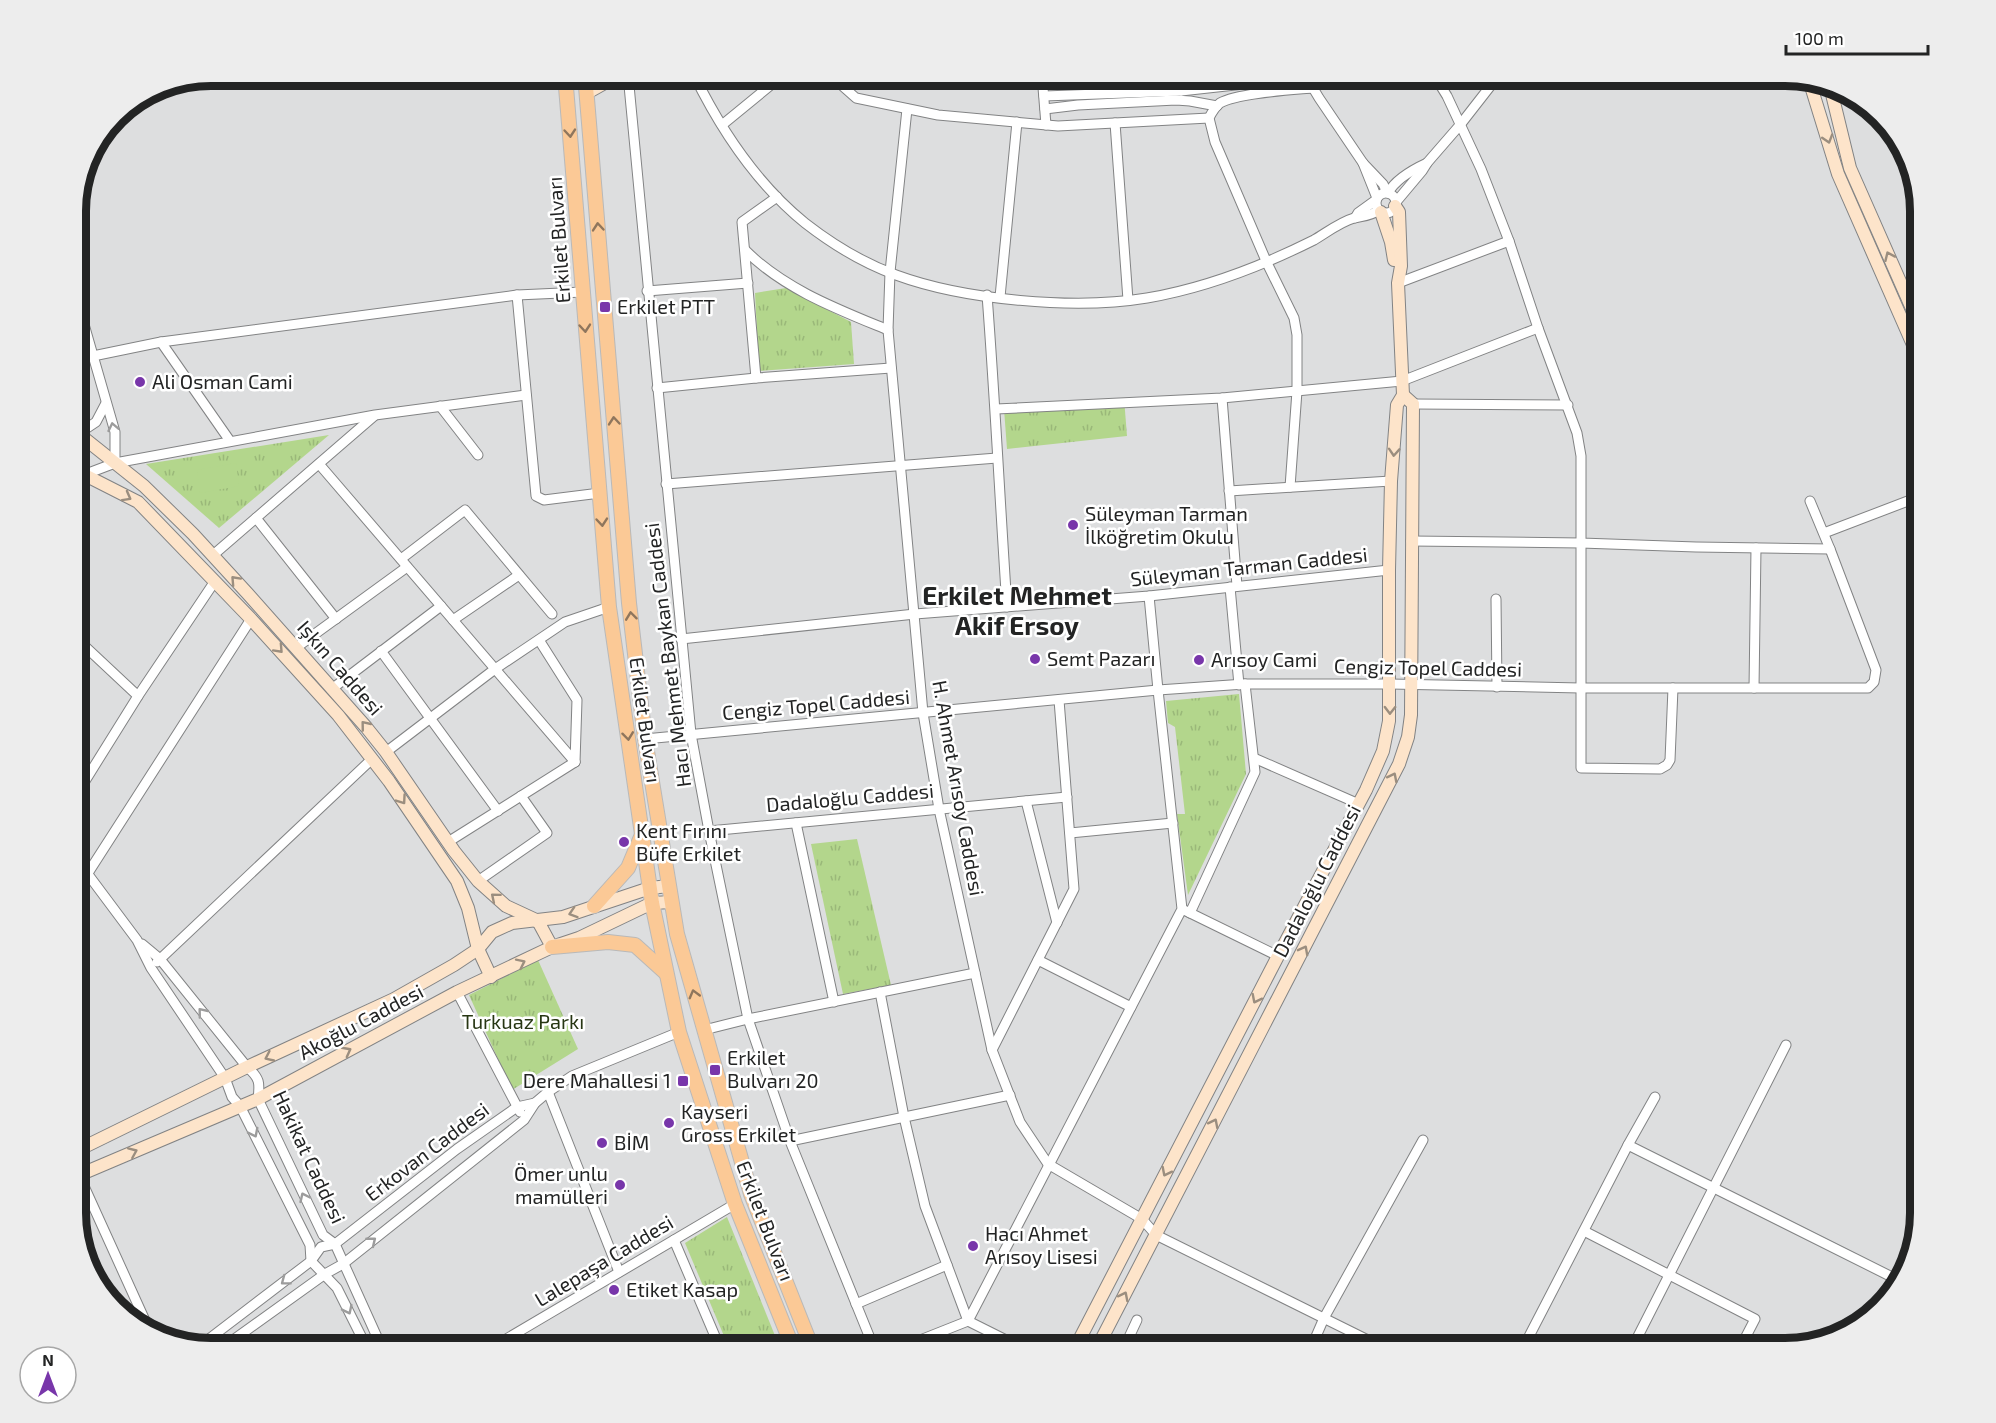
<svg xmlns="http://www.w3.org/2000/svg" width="1996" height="1423" font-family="'Exo 2',sans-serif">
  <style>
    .park { fill: url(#park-tufts) }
    .pitch { fill: #b3d68c }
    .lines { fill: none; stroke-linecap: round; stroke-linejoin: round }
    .street-casing { stroke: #828384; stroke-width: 11 }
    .secondary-casing { stroke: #828384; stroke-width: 14 }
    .primary-casing { stroke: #b9b9b9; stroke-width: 16 }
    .street { stroke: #fff; stroke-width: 9 }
    .secondary { stroke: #fde4ca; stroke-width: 12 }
    .primary { stroke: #fbc996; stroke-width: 14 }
    .oneway { stroke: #8f765d }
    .oneway2 { stroke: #9b8e7f }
    .oneway3 { stroke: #9c9c9c }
    .poi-dot { fill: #7836aa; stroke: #fff; stroke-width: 2 }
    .labels { text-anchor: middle; stroke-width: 5; stroke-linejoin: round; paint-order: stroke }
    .street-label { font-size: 20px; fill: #232424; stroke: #fff }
    .poi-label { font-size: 20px; fill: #232424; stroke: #fff; text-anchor: start }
    .park-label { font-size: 20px; fill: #273613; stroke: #fff }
    .district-label { font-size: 26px; font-weight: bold; fill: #232424; stroke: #fff }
    .rim { fill: none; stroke: #232424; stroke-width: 8 }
  </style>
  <defs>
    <pattern id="park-tufts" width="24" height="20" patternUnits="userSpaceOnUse" patternTransform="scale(1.5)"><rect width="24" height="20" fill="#b3d68c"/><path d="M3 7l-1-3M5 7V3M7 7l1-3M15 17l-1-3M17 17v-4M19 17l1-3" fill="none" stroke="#9ab879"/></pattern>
  </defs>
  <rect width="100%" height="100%" fill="#dddedf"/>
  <g class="park">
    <path d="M786,288L851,322L854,364L759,371L755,293Z"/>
    <path d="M1124,398L1127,436L1007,449L1004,409Z"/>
    <path d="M329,435L219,528L146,464Z"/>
    <path d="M1239,694L1246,774L1188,895L1177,814H1185L1175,727L1168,723L1166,701Z"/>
    <path d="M857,839L891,985L843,994L811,844Z"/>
    <path d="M538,960L578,1049L512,1090L469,995Z"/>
    <path d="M727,1217L780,1348H729L685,1243Z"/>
  </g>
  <path class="pitch" d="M236,463L239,486L200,493L197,470Z"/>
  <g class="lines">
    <g class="street-casing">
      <g id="street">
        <path d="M628,75L691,734L709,831L748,1019L790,1141L874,1348"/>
        <path d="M694,75C721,130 757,184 805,223C832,244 863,263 896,275C964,300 1075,310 1147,298C1206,288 1260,267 1314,240C1326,233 1340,222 1354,218C1363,216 1371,216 1379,210"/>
        <path d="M830,75L856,98L938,115L1058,126L1209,118"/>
        <path d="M1042,75L1046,125"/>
        <path d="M1180,75L1181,91"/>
        <path d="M172,83L292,75"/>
        <path d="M1310,83L1319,98L1363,163L1383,184L1387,192"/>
        <path d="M1044,96L1181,91L1308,77"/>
        <path d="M907,109L890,272L888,330L923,713L939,809L992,1050L1020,1122L1048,1164L1142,1219L1156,1235L1384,1348"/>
        <path d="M1045,109L1078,105L1176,100L1190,101L1217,106"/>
        <path d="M1115,123L1128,300"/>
        <path d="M722,125L783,75"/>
        <path d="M1363,163L1377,198"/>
        <circle cx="1386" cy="203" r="10"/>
        <path d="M1388,193C1395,180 1414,169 1427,163"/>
        <path d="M1396,202L1422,171L1427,163L1460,125L1499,75"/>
        <path d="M1355,218L1358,213L1376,200"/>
        <path d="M1509,241L1538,328L1577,433L1581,456V543L1696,547L1830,549"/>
        <path d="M745,250C784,289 837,309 888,330"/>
        <path d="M1398,283L1509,241L1481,169L1447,96L1434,75"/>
        <path d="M647,291L748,283"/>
        <path d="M517,295L536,496L544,500L600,493"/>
        <path d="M987,295C995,399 1000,503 1007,607"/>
        <path d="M1000,297L1017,122"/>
        <path d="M161,342L230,441"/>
        <path d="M93,356L161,342L517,295L583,292"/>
        <path d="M756,378L742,222L777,197"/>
        <path d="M657,388L756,378L891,368"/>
        <path d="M1222,398L1237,586"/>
        <path d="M1413,404L1568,405"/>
        <path d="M440,406L478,455"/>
        <path d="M996,409L1222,398L1402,381L1538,328"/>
        <path d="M75,436L96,422L106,403"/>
        <path d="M115,463L375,415L526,395"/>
        <path d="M319,464L575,762"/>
        <path d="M75,484L86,474L115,463V432L75,293"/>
        <path d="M666,484L997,458"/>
        <path d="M1290,487L1297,391V335L1294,318L1267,263L1215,142L1209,118C1212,112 1215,107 1220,103C1238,93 1291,90 1313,88"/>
        <path d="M1229,491L1391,481"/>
        <path d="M256,518L336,619"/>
        <path d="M1824,533L1921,496"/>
        <path d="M1411,541L1581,543V768L1660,769L1667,765L1670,760L1673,688"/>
        <path d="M212,556L374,416"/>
        <path d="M401,559L465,510L552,614"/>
        <path d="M1230,587L1239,685"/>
        <path d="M1496,599L1497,687"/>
        <path d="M453,620L519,575"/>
        <path d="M75,637L138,696"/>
        <path d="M681,639L915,614L1149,596L1389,570"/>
        <path d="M539,640L577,700L575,762"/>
        <path d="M297,647L407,567"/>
        <path d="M381,651L498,811"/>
        <path d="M333,688L441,606"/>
        <path d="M1754,688L1756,548"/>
        <path d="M645,739L1158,690L1245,684H1390L1580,688H1868L1874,682L1876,670L1830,549L1810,501"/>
        <path d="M386,752L495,669L565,622L609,607"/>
        <path d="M1254,758L1359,804"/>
        <path d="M75,797L138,696L215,581"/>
        <path d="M1026,801L1057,923"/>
        <path d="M796,823L834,1002"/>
        <path d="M709,831L1067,797"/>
        <path d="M1070,833L1173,823"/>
        <path d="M448,842L575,762"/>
        <path d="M75,857L137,940L151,968L225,1078L232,1097L240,1106L310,1245L311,1261L337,1288L367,1348"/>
        <path d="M88,873L251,619"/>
        <path d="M478,881L547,833L521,796"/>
        <path d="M1184,910L1278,956"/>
        <path d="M1190,913L1255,772L1245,684"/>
        <path d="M142,944L160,959L247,1067C260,1078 260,1083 258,1099L323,1235L335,1244L382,1348"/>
        <path d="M1038,960L1131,1007"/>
        <path d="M157,962L372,759"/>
        <path d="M457,992L520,1112"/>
        <path d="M880,992L904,1117L925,1206L968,1321L1022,1348"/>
        <path d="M704,1030L748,1019L975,973"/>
        <path d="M992,1050L1074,889L1059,700"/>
        <path d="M548,1092L619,1272"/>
        <path d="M790,1141L1010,1095"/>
        <path d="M1628,1145L1898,1280"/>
        <path d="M79,1175L148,1327"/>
        <path d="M1584,1231L1755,1319L1740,1348"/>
        <path d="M674,1240L720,1348"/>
        <path d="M856,1304L947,1265"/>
        <path d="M201,1345L311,1261L321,1247L335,1244L457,1149L517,1107L535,1103"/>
        <path d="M222,1348L325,1274L343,1264L524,1120L535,1103L548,1092L572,1076L679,1032"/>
        <path d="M491,1348L735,1204"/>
        <path d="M900,1348L968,1321L1182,909L1158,690L1149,596"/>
        <path d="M1124,1348L1137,1320"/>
        <path d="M1311,1348L1324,1318L1423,1140"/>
        <path d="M1523,1348L1628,1145L1655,1097"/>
        <path d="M1632,1348L1786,1045"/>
      </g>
    </g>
    <g class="secondary-casing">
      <g id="secondary">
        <path d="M1810,83L1838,174L1921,363"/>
        <path d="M1831,90L1850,168L1921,329"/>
        <path d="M587,93L619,75"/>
        <path d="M1381,212L1391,242L1394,260"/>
        <path d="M75,431L144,486L193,534L248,594L366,727L386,752L454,851L478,881L506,906L534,919L539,923L552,947"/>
        <path d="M75,470L138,502L251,619L338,715L389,781L457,881L468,908L478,949L491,977"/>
        <path d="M75,1160L82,1148L247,1067L394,999L454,965L478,949L492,932L512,923L563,917L650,888L669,886"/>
        <path d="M75,1164L79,1175L258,1099L457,992L552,947L579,938L652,903L672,902"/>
        <path d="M1075,1348L1278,956L1366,790L1383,751L1389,721V570L1391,481L1397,405L1403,395L1398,283L1401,266L1399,212L1395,206"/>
        <path d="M1097,1348L1399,764L1408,737L1411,715L1413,404L1403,395"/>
      </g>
    </g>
    <g class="primary-casing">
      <g id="primary">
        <path d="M565,75L609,607L652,903L679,1032L735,1204L793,1348"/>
        <path d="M585,75L629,603L645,739L677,934L751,1194L812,1348"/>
        <path d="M594,906L628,868L641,837"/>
        <path d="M552,947L608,942L635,945L666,973"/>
      </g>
    </g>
    <use href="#street" class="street"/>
    <use href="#secondary" class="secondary"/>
    <use href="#primary" class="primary"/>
  </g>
  <defs><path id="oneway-chevron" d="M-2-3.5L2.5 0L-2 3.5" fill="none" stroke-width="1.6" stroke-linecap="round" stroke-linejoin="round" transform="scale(1.5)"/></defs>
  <g class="oneway">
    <use href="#oneway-chevron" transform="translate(570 133) rotate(85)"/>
    <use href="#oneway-chevron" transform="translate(598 227) rotate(-95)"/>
    <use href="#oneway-chevron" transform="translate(585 328) rotate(85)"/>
    <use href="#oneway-chevron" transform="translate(614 421) rotate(-95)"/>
    <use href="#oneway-chevron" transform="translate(602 522) rotate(85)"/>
    <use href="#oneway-chevron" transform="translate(631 616) rotate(-97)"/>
    <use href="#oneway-chevron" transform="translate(628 736) rotate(83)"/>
    <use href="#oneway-chevron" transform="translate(694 994) rotate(-105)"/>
  </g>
  <g class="oneway2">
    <use href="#oneway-chevron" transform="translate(1828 139) rotate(73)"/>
    <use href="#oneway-chevron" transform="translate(1889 256) rotate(-114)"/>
    <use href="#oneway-chevron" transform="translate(1394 452) rotate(94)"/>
    <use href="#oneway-chevron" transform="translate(127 497) rotate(29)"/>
    <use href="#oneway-chevron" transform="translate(235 580) rotate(-133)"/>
    <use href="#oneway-chevron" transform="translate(279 649) rotate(47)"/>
    <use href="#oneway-chevron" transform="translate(1390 710) rotate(91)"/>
    <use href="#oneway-chevron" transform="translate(365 725) rotate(-129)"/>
    <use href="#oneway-chevron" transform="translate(1393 777) rotate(-63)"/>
    <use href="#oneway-chevron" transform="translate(402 800) rotate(55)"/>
    <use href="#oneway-chevron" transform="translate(495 897) rotate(-140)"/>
    <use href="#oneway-chevron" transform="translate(573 913) rotate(162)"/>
    <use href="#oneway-chevron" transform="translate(1304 950) rotate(-62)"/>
    <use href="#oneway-chevron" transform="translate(521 963) rotate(-26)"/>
    <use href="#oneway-chevron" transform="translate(1256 999) rotate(117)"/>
    <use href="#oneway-chevron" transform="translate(347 1051) rotate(-28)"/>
    <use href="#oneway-chevron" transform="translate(269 1057) rotate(155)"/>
    <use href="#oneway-chevron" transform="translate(1214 1123) rotate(-63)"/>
    <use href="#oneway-chevron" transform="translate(133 1152) rotate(-23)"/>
    <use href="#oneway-chevron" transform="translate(1166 1172) rotate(117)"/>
    <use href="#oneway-chevron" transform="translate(1124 1296) rotate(-63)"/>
  </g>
  <g class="oneway3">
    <use href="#oneway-chevron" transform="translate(113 427) rotate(-102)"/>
    <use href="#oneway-chevron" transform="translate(202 1012) rotate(-129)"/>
    <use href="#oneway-chevron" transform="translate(254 1133) rotate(63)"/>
    <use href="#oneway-chevron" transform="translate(304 1197) rotate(-115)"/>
    <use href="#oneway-chevron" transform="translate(372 1241) rotate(-39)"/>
    <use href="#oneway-chevron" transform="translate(285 1281) rotate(143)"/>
    <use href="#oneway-chevron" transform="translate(348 1310) rotate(64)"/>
  </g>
  <g class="poi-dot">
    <rect x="599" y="301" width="12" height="12" rx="3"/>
    <circle cx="140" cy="382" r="6"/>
    <circle cx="1073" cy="525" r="6"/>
    <circle cx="1035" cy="659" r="6"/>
    <circle cx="1199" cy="660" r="6"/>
    <circle cx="624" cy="842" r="6"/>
    <rect x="709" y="1064" width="12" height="12" rx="3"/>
    <rect x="677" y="1075" width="12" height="12" rx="3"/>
    <circle cx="669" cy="1123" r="6"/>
    <circle cx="602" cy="1143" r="6"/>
    <circle cx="620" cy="1185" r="6"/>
    <circle cx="973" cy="1246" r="6"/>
    <circle cx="614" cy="1290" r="6"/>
  </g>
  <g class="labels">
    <g class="street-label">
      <text transform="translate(559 240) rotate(-94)" y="7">Erkilet Bulvarı</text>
      <text transform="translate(1249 567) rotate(-6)" y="7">Süleyman Tarman Caddesi</text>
      <text transform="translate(668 655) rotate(-97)" y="7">Hacı Mehmet Baykan Caddesi</text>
      <text transform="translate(340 668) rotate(49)" y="7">Işkın Caddesi</text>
      <text transform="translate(1428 668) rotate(1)" y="7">Cengiz Topel Caddesi</text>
      <text transform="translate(816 705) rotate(-5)" y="7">Cengiz Topel Caddesi</text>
      <text transform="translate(645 720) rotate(82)" y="7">Erkilet Bulvarı</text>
      <text transform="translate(958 788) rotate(80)" y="7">H. Ahmet Arısoy Caddesi</text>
      <text transform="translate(850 798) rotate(-5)" y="7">Dadaloğlu Caddesi</text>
      <text transform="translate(1317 881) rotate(-63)" y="7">Dadaloğlu Caddesi</text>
      <text transform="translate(361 1022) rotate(-28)" y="7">Akoğlu Caddesi</text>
      <text transform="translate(427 1152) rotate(-37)" y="7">Erkovan Caddesi</text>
      <text transform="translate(309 1157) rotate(65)" y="7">Hakikat Caddesi</text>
      <text transform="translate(765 1221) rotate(69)" y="7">Erkilet Bulvarı</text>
      <text transform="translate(604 1261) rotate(-31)" y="7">Lalepaşa Caddesi</text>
    </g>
    <g class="poi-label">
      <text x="617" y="314">Erkilet PTT</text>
      <text x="152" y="389">Ali Osman Cami</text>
      <text x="1085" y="521">Süleyman Tarman<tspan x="1085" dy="23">İlköğretim Okulu</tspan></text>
      <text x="1047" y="666">Semt Pazarı</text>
      <text x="1211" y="667">Arısoy Cami</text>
      <text x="636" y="838">Kent Fırını<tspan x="636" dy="23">Büfe Erkilet</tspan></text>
      <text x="727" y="1065">Erkilet<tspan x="727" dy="23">Bulvarı 20</tspan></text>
      <text x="671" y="1088" text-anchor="end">Dere Mahallesi 1</text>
      <text x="681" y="1119">Kayseri<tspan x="681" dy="23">Gross Erkilet</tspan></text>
      <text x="614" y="1150">BİM</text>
      <text x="608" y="1181" text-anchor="end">Ömer unlu<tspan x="608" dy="23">mamülleri</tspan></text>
      <text x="985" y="1241">Hacı Ahmet<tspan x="985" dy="23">Arısoy Lisesi</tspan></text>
      <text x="626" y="1297">Etiket Kasap</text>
    </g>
    <g class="park-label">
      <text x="523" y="1029">Turkuaz Parkı</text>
    </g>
    <g class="district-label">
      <text x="1017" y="605">Erkilet Mehmet<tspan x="1017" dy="30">Akif Ersoy</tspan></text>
    </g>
  </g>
  <path d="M0 0H1996V1423H0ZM211 86H1785A125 125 0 0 1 1910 211V1213A125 125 0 0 1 1785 1338H211A125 125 0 0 1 86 1213V211A125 125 0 0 1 211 86Z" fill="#ededed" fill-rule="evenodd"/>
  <path class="rim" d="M211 86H1785A125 125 0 0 1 1910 211V1213A125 125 0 0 1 1785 1338H211A125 125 0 0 1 86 1213V211A125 125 0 0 1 211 86Z"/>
  <g transform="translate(48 1375)"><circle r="28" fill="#ffffff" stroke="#a7a7a7" stroke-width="1.5"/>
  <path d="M0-4.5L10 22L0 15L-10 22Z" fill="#7836aa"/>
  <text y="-9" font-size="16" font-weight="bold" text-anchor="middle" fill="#232424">N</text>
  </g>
  <path d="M1786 45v9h142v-9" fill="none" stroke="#232424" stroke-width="3"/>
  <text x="1795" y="45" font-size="18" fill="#232424" stroke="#ffffff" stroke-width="4.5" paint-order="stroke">100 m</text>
</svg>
